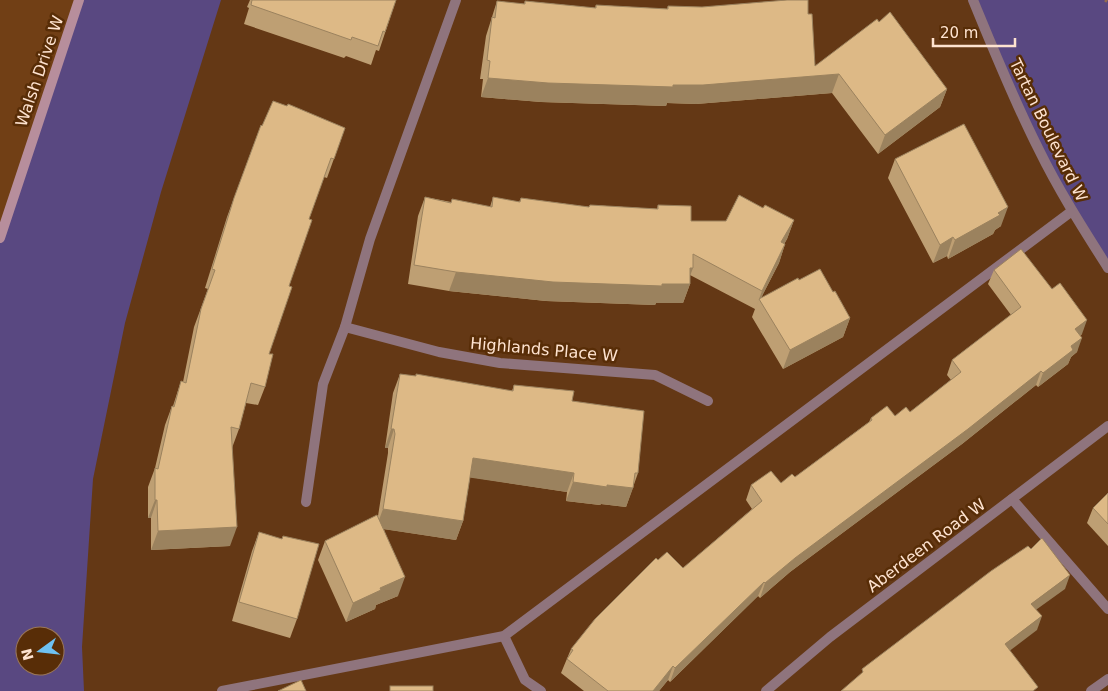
<svg xmlns="http://www.w3.org/2000/svg" width="1108" height="691" font-family="'DejaVu Sans',sans-serif">
  <style>
    .built { fill: #713f15 }
    .green { fill: #594881; fill-rule: evenodd }
    .lines { fill: none; stroke-linecap: round; stroke-linejoin: round }
    .path { stroke: #946d4f; stroke-width: 3; stroke-dasharray: 2.5 2.5; stroke-linecap: butt }
    .lane { stroke: #8f747d; stroke-width: 10 }
    .street { stroke: #8f747d; stroke-width: 10 }
    .secondary { stroke: #b78e9c; stroke-width: 10 }
    .wall { fill: #be9f73 }
    .shaded-wall { fill: #9b825e }
    .building { fill: #ddb986; stroke: #9b825e }
    .labels { text-anchor: middle; stroke-width: 5; stroke-linejoin: round; paint-order: stroke }
    .street-label { font-size: 16px; fill: #fee3d0; stroke: #582d07 }
  </style>
  <rect width="100%" height="100%" fill="#643815"/>
  <path class="built" d="M0,0H79L0,238Z"/>
  <g class="green">
    <path d="M79,0H221L161,192L125,323L93,479L82,647L84,691H0V238ZM25,636H55V666H25Z"/>
    <path d="M973,0H1108V268L1072,211Z"/>
  </g>
  <g class="lines">
    <path class="path" d="M1105,0L1108,2"/>
    <g class="lane">
      <path d="M1012,499L1108,609"/>
      <path d="M504,636L525,680L541,691"/>
      <path d="M222,691L504,636L1072,211"/>
      <path d="M1091,691L1108,679"/>
    </g>
    <g class="street">
      <path d="M973,0C994,51 1014,101 1039,150C1059,191 1084,230 1108,268"/>
      <path d="M345,327L439,352L500,363L655,375L708,401"/>
      <path d="M306,502L323,384L345,327L370,239L456,0"/>
      <path d="M766,691L830,637L1108,426"/>
    </g>
    <path class="secondary" d="M0,238L79,0"/>
  </g>
  <g class="wall">
    <path d="M250,0H396L379,51L376,50L371,65L346,56L344,58L244,24L249,8L247,7Z"/>
    <path d="M497,1L524,4L525,1L595,8L596,5L667,9L668,6L808,14L815,66L947,89L940,107L878,154L832,93L696,104L667,103L666,106L541,102L481,97L483,79H480L486,36Z"/>
    <path d="M287,106L345,128L327,178L324,177L309,219L269,354L265,387L258,405L246,403L239,429L232,448L230,546L151,550V518H148V487L155,468L165,425L172,406H173L181,381L183,382L194,327L208,289L205,288L227,217L261,125L262,126Z"/>
    <path d="M895,159L1001,226L995,230L993,234L948,259L947,256L933,263L888,178Z"/>
    <path d="M425,197L451,202L490,207L493,197L519,202L521,198L589,207L590,205L657,209L658,205L691,221H726L763,208L794,220L787,239L784,244H785L779,263L761,298L799,280L833,292L850,318L843,337L783,369L752,317L755,309L690,275V284L683,303H656L655,305L546,301L449,291L408,284L418,216Z"/>
    <path d="M994,270L1082,334L1080,336L1077,352L1071,357L1068,364L1038,387L1036,385L962,444L790,572L760,598L758,596L670,682L668,680L659,691H584L561,673L571,649L658,560L683,568L752,509L746,500L751,485L781,483L795,477L869,422L871,418L895,416L910,412L951,380L947,375L952,360L1011,315L988,284Z"/>
    <path d="M400,374L512,391L514,385L572,401L638,473L626,507L601,504L600,505L566,501L567,492L470,477L463,521L456,540L384,529L398,596L376,605L375,609L346,622L318,560L325,541L378,516L388,453V448H385L393,393Z"/>
    <path d="M1108,493V546L1087,523L1093,508Z"/>
    <path d="M259,532L297,619L290,638L232,621L252,551Z"/>
  </g>
  <g class="shaded-wall">
    <path d="M839,74L832,93L696,104L667,103L666,106L541,102L481,97L488,78L673,85Z"/>
    <path d="M947,89L940,107L878,154L885,135Z"/>
    <path d="M1008,207L1001,226L995,230L993,234L948,259L955,240L998,213Z"/>
    <path d="M794,220L787,239L775,261L781,242Z"/>
    <path d="M953,237L947,256L933,263L940,245Z"/>
    <path d="M785,244L779,263L760,300L759,299L755,310L762,291Z"/>
    <path d="M690,268H693L687,284H690L683,303H656L655,305L546,301L449,291L456,272L662,284Z"/>
    <path d="M850,318L843,337L783,369L790,350Z"/>
    <path d="M1087,320L1082,334L1070,343L1075,329Z"/>
    <path d="M1082,338L1077,352L1071,357L1068,364L1038,387L1043,373L1071,346Z"/>
    <path d="M1041,371L1036,385L962,444L790,572L760,598L765,583L795,558Z"/>
    <path d="M391,429H394L388,448H385Z"/>
    <path d="M473,458L574,473L567,492L466,477Z"/>
    <path d="M573,482L607,485L633,488L626,507L601,504L600,505L566,501Z"/>
    <path d="M155,500H157L151,518H148Z"/>
    <path d="M383,509L463,521L456,540L376,528Z"/>
    <path d="M237,527L230,546L151,550L158,531Z"/>
    <path d="M1070,575L1065,589L1026,617L1031,604Z"/>
    <path d="M405,577L398,596L376,605L375,609L346,622L353,603L380,588Z"/>
    <path d="M764,582L758,596L670,682L675,668Z"/>
    <path d="M1042,616L1037,630L1000,658L1005,644Z"/>
    <path d="M673,666L668,680L659,691H653Z"/>
  </g>
  <g class="building">
    <path d="M252,0H396L385,32L383,31L378,46L352,37L351,40L251,5Z"/>
    <path d="M787,0H808V14H812L815,66L877,19L879,22L890,12L947,89L885,135L839,74L703,85H673V87L548,83L488,78L490,61L487,60L492,17L495,18L497,1L525,4V1L596,8V5L668,9V6L702,7Z"/>
    <path d="M273,101L287,106L288,104L345,128L334,159L331,158L309,219L312,220L289,286L292,287L269,354H273L265,387L251,383L239,429L231,427L237,527L158,531L157,500H155V468L158,469L172,406L174,407L181,381L186,383L201,309L215,270L212,269L234,198L261,125L262,126Z"/>
    <path d="M964,124L1008,207L998,213L1000,215L955,240L953,237L940,245L895,159Z"/>
    <path d="M739,195L763,208L765,205L794,220L781,242L785,244L762,291L693,254V268H690V284H662V286L553,282L456,272L414,265L425,197L451,203L452,199L492,207L493,197L520,202L521,198L589,207L590,205L658,209V205L691,206V221H726Z"/>
    <path d="M1021,249L1052,289L1060,283L1087,320L1075,329L1082,338L1071,346L1073,350L1043,373L1041,371L968,429L795,558L765,583L764,582L675,668L673,666L653,691H608L567,659L573,650L571,649L595,619L656,558L658,560L667,552L683,568L762,501L751,485L771,471L781,483L792,474L795,477L872,420L871,418L887,406L895,416L906,407L910,412L961,372L952,360L1021,307L994,270Z"/>
    <path d="M820,269L833,292L835,291L850,318L790,350L759,299L798,278L799,280Z"/>
    <path d="M400,374L416,376V374L513,391L514,385L574,391L572,401L644,411L638,473H635L633,488L607,485V487L573,482L574,473L473,458L463,521L383,509L395,434L394,429H391Z"/>
    <path d="M1108,493V524L1093,508Z"/>
    <path d="M377,515L405,577L380,588L381,590L353,603L325,541Z"/>
    <path d="M259,532L282,539L283,536L319,544L297,619L239,602Z"/>
    <path d="M1042,538L1070,575L1031,604L1042,616L1005,644L1038,687L1033,691H841L863,672L862,669L991,571L1028,546L1031,549Z"/>
    <path d="M301,680L306,691H278Z"/>
    <rect x="390" y="686" width="43" height="5"/>
  </g>
  <g class="labels">
    <g class="street-label">
      <text transform="translate(39 71) rotate(-71)" y="6">Walsh Drive W</text>
      <text transform="translate(1049 130) rotate(64)" y="6">Tartan Boulevard W</text>
      <text transform="translate(544 349) rotate(5)" y="6">Highlands Place W</text>
      <text transform="translate(926 545) rotate(-37)" y="6">Aberdeen Road W</text>
    </g>
  </g>
  <g transform="translate(40 651) rotate(255)"><circle r="24" fill="#582d07" stroke="#9a7657"/>
  <path d="M0-4L9 19L0 12L-9 19Z" fill="#6ec2f3"/>
  <text y="-8" font-size="14" font-weight="bold" text-anchor="middle" fill="#fee3d0">N</text>
  </g>
  <path d="M933 38v8h82v-8" fill="none" stroke="#fee3d0" stroke-width="2.5"/>
  <text x="940" y="38" font-size="15" fill="#fee3d0" stroke="#582d07" stroke-width="4" paint-order="stroke">20 m</text>
</svg>
